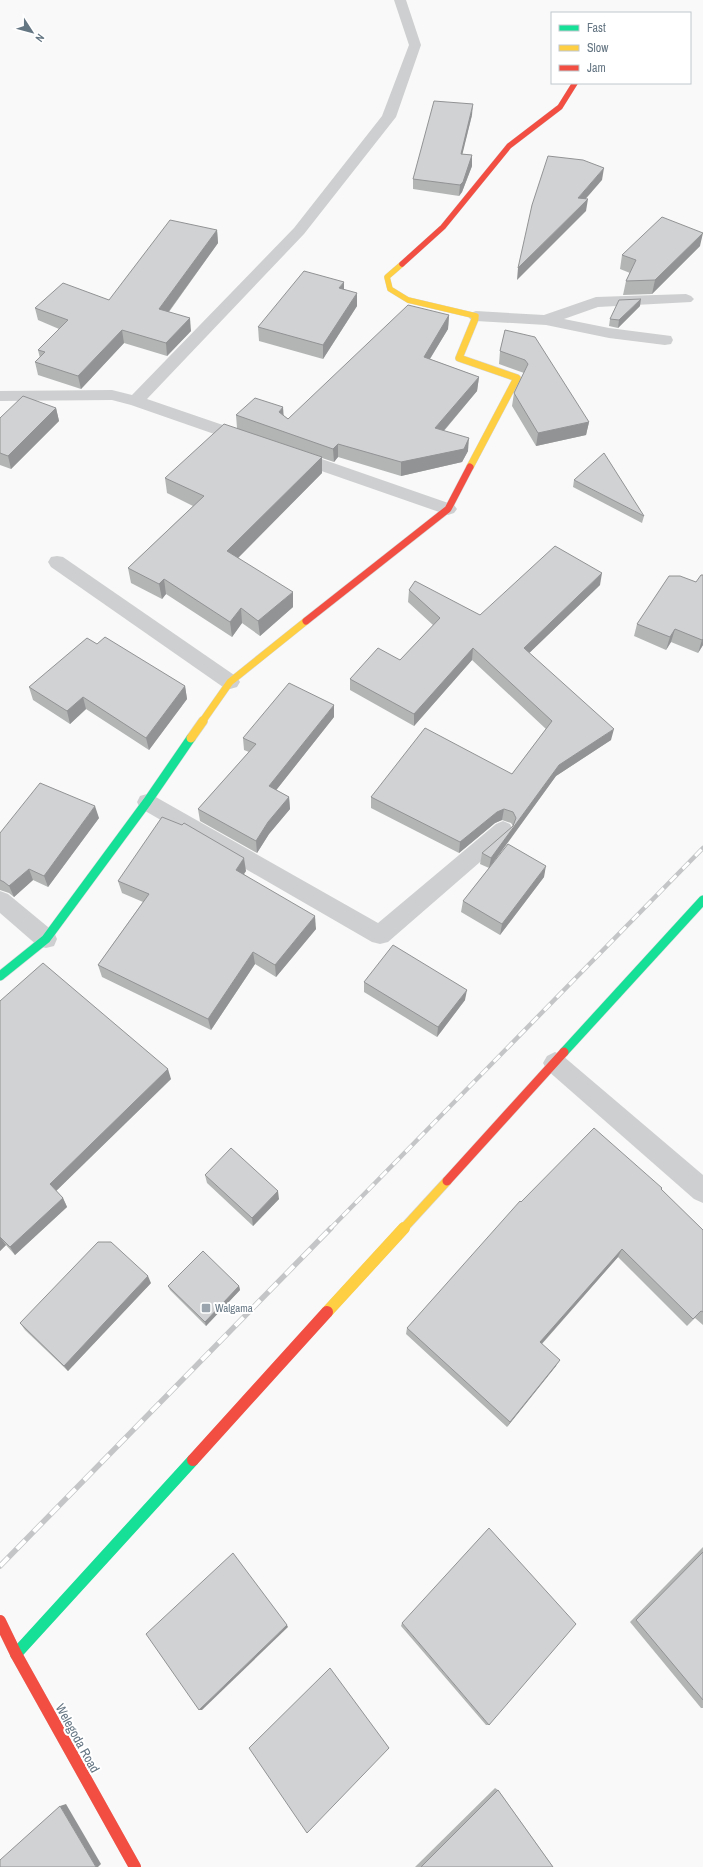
<svg xmlns="http://www.w3.org/2000/svg" width="703" height="1867" font-family="'Archivo Narrow',sans-serif">
  <style>
    .lines { fill: none; stroke-linecap: round; stroke-linejoin: round }
    .fast-far1-casing { stroke: #d5d6d7; stroke-width: 10 }
    .fast-casing { stroke: #d5d6d7; stroke-width: 12 }
    .slow-far3-casing { stroke: #d5d6d7; stroke-width: 6 }
    .slow-far2-casing { stroke: #d5d6d7; stroke-width: 8 }
    .slow-far1-casing { stroke: #d5d6d7; stroke-width: 10 }
    .slow-casing { stroke: #d5d6d7; stroke-width: 12 }
    .jam-far3-casing { stroke: #d5d6d7; stroke-width: 6 }
    .jam-far2-casing { stroke: #d5d6d7; stroke-width: 8 }
    .jam-far1-casing { stroke: #d5d6d7; stroke-width: 10 }
    .jam-casing { stroke: #d5d6d7; stroke-width: 12 }
    .street { fill: #cecfd0; fill-rule: evenodd }
    .fast-far1 { stroke: #16e098; stroke-width: 9 }
    .fast { stroke: #16e098; stroke-width: 12 }
    .slow-far3 { stroke: #ffcf43; stroke-width: 5.5 }
    .slow-far2 { stroke: #ffcf43; stroke-width: 7 }
    .slow-far1 { stroke: #ffcf43; stroke-width: 9 }
    .slow { stroke: #ffcf43; stroke-width: 12 }
    .jam-far3 { stroke: #f24e42; stroke-width: 5.5 }
    .jam-far2 { stroke: #f24e42; stroke-width: 7 }
    .jam-far1 { stroke: #f24e42; stroke-width: 9 }
    .jam { stroke: #f24e42; stroke-width: 12 }
    .rail-far1-casing { stroke: #c3c5c6; stroke-width: 4.5 }
    .rail-casing { stroke: #c3c5c6; stroke-width: 5.5 }
    .rail-far1 { stroke: #fff; stroke-width: 3; stroke-dasharray: 9; stroke-linecap: butt }
    .rail { stroke: #fff; stroke-width: 4; stroke-dasharray: 12; stroke-linecap: butt }
    .wall { fill: #b3b5b5 }
    .shaded-wall { fill: #929394 }
    .building { fill: #d0d2d3; stroke: #929394 }
    .poi-dot { fill: #99a4ac; stroke: #fff; stroke-width: 1.5 }
    .labels { text-anchor: middle; stroke-width: 4; stroke-linejoin: round; paint-order: stroke }
    .poi-label { font-size: 11px; fill: #657683; stroke: #fff; text-anchor: start }
    .near-street-label { font-size: 13px; fill: #657683; stroke: #fff }
  </style>
  <rect width="100%" height="100%" fill="#f9f9f9"/>
  <g class="lines">
    <g class="fast-far1-casing">
      <g id="fast-far1">
        <path d="M0,976L46,939L147,802L191,738"/>
        <path d="M564,1052L703,900"/>
      </g>
    </g>
    <g class="fast-casing">
      <path id="fast" d="M16,1654L193,1460"/>
    </g>
    <g class="slow-far3-casing">
      <path id="slow-far3" d="M402,264L387,277L390,289L408,300L476,316L474,320"/>
    </g>
    <g class="slow-far2-casing">
      <g id="slow-far2">
        <path d="M470,467L517,378L459,358L475,319"/>
        <path d="M202,722L230,682L306,621"/>
      </g>
    </g>
    <g class="slow-far1-casing">
      <g id="slow-far1">
        <path d="M191,738L203,721"/>
        <path d="M403,1229L447,1181"/>
      </g>
    </g>
    <g class="slow-casing">
      <path id="slow" d="M327,1312L404,1228"/>
    </g>
    <g class="jam-far3-casing">
      <path id="jam-far3" d="M402,264L443,227L509,146L560,107L575,83"/>
    </g>
    <g class="jam-far2-casing">
      <path id="jam-far2" d="M306,621L448,509L470,467"/>
    </g>
    <g class="jam-far1-casing">
      <path id="jam-far1" d="M447,1181L564,1052"/>
    </g>
    <g class="jam-casing">
      <g id="jam">
        <path d="M193,1460L327,1312"/>
        <path d="M0,1621L16,1654L135,1867"/>
      </g>
    </g>
    <g class="street">
      <path d="M394,0H406L421,45L396,117L304,234L147,399L252,435L254,439L252,443L246,445L240,443L131,405L112,400L0,401V391L112,390L132,395L294,228L382,116L409,45Z"/>
      <path d="M686,294L691,296L694,299L691,302L598,307L564,319L609,328L671,336L673,340L671,344L665,345L609,338L546,325L476,321L470,319L468,316L470,313L476,311L544,315L596,297Z"/>
      <path d="M293,449L454,505L457,509L454,513L448,515L442,513L287,459L284,455L287,451Z"/>
      <path d="M57,556L63,557L237,677L240,682L237,687L230,689L223,687L51,567L48,562L51,557Z"/>
      <path d="M147,794L154,796L378,923L496,824L503,821L510,824L513,830L510,836L388,942L380,944L372,942L140,808L137,802L140,796Z"/>
      <path d="M0,891L8,894L54,932L57,939L54,946L46,948L38,946L0,913Z"/>
      <path d="M555,1052L563,1056L703,1175V1203L694,1199L547,1070L543,1063L547,1056Z"/>
    </g>
    <use href="#fast-far1" class="fast-far1"/>
    <use href="#fast" class="fast"/>
    <use href="#slow-far3" class="slow-far3"/>
    <use href="#slow-far2" class="slow-far2"/>
    <use href="#slow-far1" class="slow-far1"/>
    <use href="#slow" class="slow"/>
    <use href="#jam-far3" class="jam-far3"/>
    <use href="#jam-far2" class="jam-far2"/>
    <use href="#jam-far1" class="jam-far1"/>
    <use href="#jam" class="jam"/>
    <g class="rail-far1-casing">
      <path id="rail-far1" d="M330,1229L703,848"/>
    </g>
    <g class="rail-casing">
      <path id="rail" d="M0,1566L331,1228"/>
    </g>
    <use href="#rail-far1" class="rail-far1"/>
    <use href="#rail" class="rail"/>
  </g>
  <g class="wall">
    <path d="M472,115L462,154L472,155V166L462,192L459,196L413,189V179Z"/>
    <path d="M217,230L218,243L169,312L191,331L167,356L124,343L81,389L38,375L35,362L40,358L38,350L59,329L38,320L35,308L109,300Z"/>
    <path d="M700,246L652,294L623,295L626,281L630,273L620,269L622,255Z"/>
    <path d="M344,290L357,306L323,359L259,341L258,327Z"/>
    <path d="M640,306L618,328L609,326L610,319Z"/>
    <path d="M449,315L448,329L430,359L479,377L477,391L444,431L468,451L462,462L401,476L338,457L334,462L322,458V473L238,558L293,607L260,636L242,623L232,637L166,594L162,599L131,583L128,568L193,506L167,493L165,478L237,428L236,415H283L288,419Z"/>
    <path d="M505,330L589,422L586,435L536,446L512,406L514,393L524,373L499,364L500,351Z"/>
    <path d="M56,408L59,421L11,469L0,465V418Z"/>
    <path d="M574,480L644,516L642,523L573,487Z"/>
    <path d="M696,582L703,645L698,653L671,642L666,650L634,636L637,624Z"/>
    <path d="M600,585L529,653L611,740L556,776L491,866L544,877L500,935L461,912L463,901L489,868L480,864L482,853L513,826L511,823L502,820L495,823L459,853L371,808V797L512,774L546,729L472,660L414,726L350,690V679L400,660L433,625L408,602L409,590L480,615Z"/>
    <path d="M97,644L185,686L187,699L149,750L86,709L70,724L33,700L29,687Z"/>
    <path d="M334,717L276,790L289,797L290,809L269,834L257,853L200,821L198,809L249,752L244,750L243,738Z"/>
    <path d="M99,818L48,887L33,880L14,897L9,893L0,890V833Z"/>
    <path d="M246,871L244,874L316,929L276,977L255,964L211,1030L102,977L98,965L143,902L122,893L118,881Z"/>
    <path d="M364,982L465,1000L437,1037L364,992Z"/>
    <path d="M0,1001L171,1079L56,1191L63,1198L67,1207L15,1255L6,1245L0,1251Z"/>
    <path d="M205,1175L279,1199L253,1226L207,1183Z"/>
    <path d="M661,1190L703,1230V1325L695,1318L687,1326L618,1257L542,1344L556,1366L507,1427L406,1334L407,1328L521,1202Z"/>
    <path d="M151,1283L68,1371L25,1330L20,1323Z"/>
    <path d="M168,1286H239L240,1290L206,1326L170,1290Z"/>
    <path d="M703,1547V1708H701L630,1622Z"/>
    <path d="M402,1623L489,1725H486L401,1626Z"/>
    <path d="M495,1788L498,1790L553,1867H415Z"/>
  </g>
  <g class="shaded-wall">
    <path d="M473,104L472,115L460,164L461,154Z"/>
    <path d="M472,155V166L462,192L459,196L460,185Z"/>
    <path d="M604,168L602,180L576,210L578,198Z"/>
    <path d="M588,199L586,211L517,280L518,268Z"/>
    <path d="M217,230L218,243L161,322L159,309Z"/>
    <path d="M703,233L700,246L652,294L655,280Z"/>
    <path d="M344,282V295L339,288Z"/>
    <path d="M357,293V306L323,359V345Z"/>
    <path d="M641,299L640,306L618,328L619,320Z"/>
    <path d="M449,315L448,329L423,370L424,357Z"/>
    <path d="M190,318L191,331L167,356L166,343Z"/>
    <path d="M122,330L124,343L81,389L78,376Z"/>
    <path d="M479,377L477,391L434,442L435,428Z"/>
    <path d="M283,407L284,420L279,412Z"/>
    <path d="M56,408L59,421L11,469L8,456Z"/>
    <path d="M589,422L586,435L536,446L538,433Z"/>
    <path d="M469,438L468,451L462,462L401,476V462Z"/>
    <path d="M338,444V457L334,462L333,449Z"/>
    <path d="M322,457V473L229,567L227,551Z"/>
    <path d="M602,573L600,585L522,660L524,648Z"/>
    <path d="M164,579L166,594L162,599L159,584Z"/>
    <path d="M293,592V607L260,636L258,621Z"/>
    <path d="M241,608L242,623L232,637L230,622Z"/>
    <path d="M675,629L671,642L666,650L670,637Z"/>
    <path d="M703,639V645L698,653L702,640Z"/>
    <path d="M473,648L472,660L414,726V714Z"/>
    <path d="M185,686L187,699L149,750L146,738Z"/>
    <path d="M83,697L86,709L70,724L67,711Z"/>
    <path d="M334,705V717L270,798L269,786Z"/>
    <path d="M614,729L611,740L556,776L489,868L491,858L559,765Z"/>
    <path d="M289,797L290,809L269,834L257,853L256,841L268,822Z"/>
    <path d="M95,806L99,818L48,887L44,876Z"/>
    <path d="M504,809L502,820L495,823L459,853L460,842L497,812Z"/>
    <path d="M244,858L246,871L238,882L236,870Z"/>
    <path d="M546,866L544,877L500,935L502,924Z"/>
    <path d="M29,869L33,880L14,897L9,886Z"/>
    <path d="M315,916L316,929L276,977L275,965Z"/>
    <path d="M253,952L255,964L211,1030L208,1019Z"/>
    <path d="M467,990L465,1000L437,1037L438,1027Z"/>
    <path d="M168,1069L171,1079L54,1193L50,1184Z"/>
    <path d="M278,1191L279,1199L253,1226L252,1218Z"/>
    <path d="M63,1198L67,1207L15,1255L10,1247Z"/>
    <path d="M0,1237L6,1245L0,1251Z"/>
    <path d="M622,1249L618,1257L537,1349L540,1342Z"/>
    <path d="M148,1276L151,1283L68,1371L64,1366Z"/>
    <path d="M239,1286L240,1290L206,1326L205,1322Z"/>
    <path d="M560,1360L556,1366L507,1427L510,1422Z"/>
    <path d="M287,1625L288,1627L202,1710H199Z"/>
    <path d="M66,1804L101,1864L98,1867H96L60,1806Z"/>
  </g>
  <g class="building">
    <path d="M434,101L473,104L461,154L472,155L463,182L460,185L413,179Z"/>
    <path d="M548,156L583,160L604,168L578,198L588,199L518,268L532,205Z"/>
    <path d="M662,217L703,233L655,280L626,281L636,260L622,255Z"/>
    <path d="M170,220L217,230L159,309L190,318L166,343L122,330L78,376L35,362L45,352L38,350L68,320L35,308L63,283L109,300Z"/>
    <path d="M304,271L344,282L339,288L357,293L323,345L258,327Z"/>
    <path d="M641,299L619,320L610,319L619,300Z"/>
    <path d="M408,305L449,315L424,357L479,377L435,428L469,438L464,449L401,462L338,444L333,449L236,415L255,398L283,407L279,412L288,419Z"/>
    <path d="M505,330L535,337L589,422L538,433L514,393L528,364L525,360L500,351Z"/>
    <path d="M23,396L56,408L8,456L0,453V418Z"/>
    <path d="M224,424L322,457L227,551L293,592L258,621L241,608L230,622L164,579L159,584L128,568L204,496L165,478Z"/>
    <path d="M604,453L644,516L574,480Z"/>
    <path d="M555,546L602,573L524,648L614,729L559,765L491,858L482,853L513,826L516,818L513,812L504,809L497,812L460,842L371,797L425,728L512,774L552,721L473,648L414,714L350,679L378,648L400,660L440,618L409,590L415,581L480,615Z"/>
    <path d="M701,575H703V639L702,640L675,629L670,637L637,624L669,576H680L696,582Z"/>
    <path d="M105,637L185,686L146,738L83,697L67,711L29,687L87,638L97,644Z"/>
    <path d="M289,683L334,705L269,786L289,797L268,822L256,841L198,809L256,744L243,738Z"/>
    <path d="M40,783L95,806L44,876L29,869L9,886L4,882L0,880V833Z"/>
    <path d="M162,817L182,825L184,823L244,858L236,870L315,916L275,965L253,952L208,1019L98,965L149,894L118,881Z"/>
    <path d="M508,844L546,866L502,924L463,901Z"/>
    <path d="M393,945L467,990L438,1027L364,982Z"/>
    <path d="M43,963L168,1069L50,1184L63,1198L10,1247L0,1237V1001Z"/>
    <path d="M594,1128L662,1188L661,1189L703,1230V1312L701,1311L693,1319L622,1249L540,1342L560,1360L510,1422L407,1328L520,1201L521,1202Z"/>
    <path d="M231,1148L278,1191L252,1218L205,1175Z"/>
    <path d="M98,1242H111L148,1276L64,1366L20,1323Z"/>
    <path d="M203,1251L239,1286L205,1322L168,1286Z"/>
    <path d="M489,1528L576,1624L489,1725L402,1623Z"/>
    <path d="M703,1552V1700L636,1620Z"/>
    <path d="M233,1553L287,1625L199,1710L146,1634Z"/>
    <path d="M330,1668L389,1748L307,1833L249,1748Z"/>
    <path d="M498,1790L553,1867H421Z"/>
    <path d="M60,1806L96,1867H0V1860Z"/>
  </g>
  <rect class="poi-dot" x="201" y="1303" width="10" height="10" rx="2"/>
  <g class="labels">
    <g class="poi-label">
      <text x="215" y="1312">Walgama</text>
    </g>
    <g class="near-street-label">
      <text transform="translate(78 1738) rotate(61)" y="5">Welegoda Road</text>
    </g>
  </g>
  <rect x="551" y="12" width="140" height="72" fill="#ffffff" stroke="#c1c8cd"/>
  <rect x="559" y="25" width="20" height="6" fill="#16e098" stroke="#c1c8cd"/>
  <text x="587" y="32" font-size="12" fill="#657683">Fast</text>
  <rect x="559" y="45" width="20" height="6" fill="#ffcf43" stroke="#c1c8cd"/>
  <text x="587" y="52" font-size="12" fill="#657683">Slow</text>
  <rect x="559" y="65" width="20" height="6" fill="#f24e42" stroke="#c1c8cd"/>
  <text x="587" y="72" font-size="12" fill="#657683">Jam</text>
  <g transform="translate(32 32) rotate(126)" stroke="#ffffff" stroke-width="3" paint-order="stroke">
  <path d="M0-3L7 15L0 10L-7 15Z" fill="#657683"/>
  <text y="-6" font-size="11" font-weight="bold" text-anchor="middle" fill="#657683">N</text>
  </g>
</svg>
